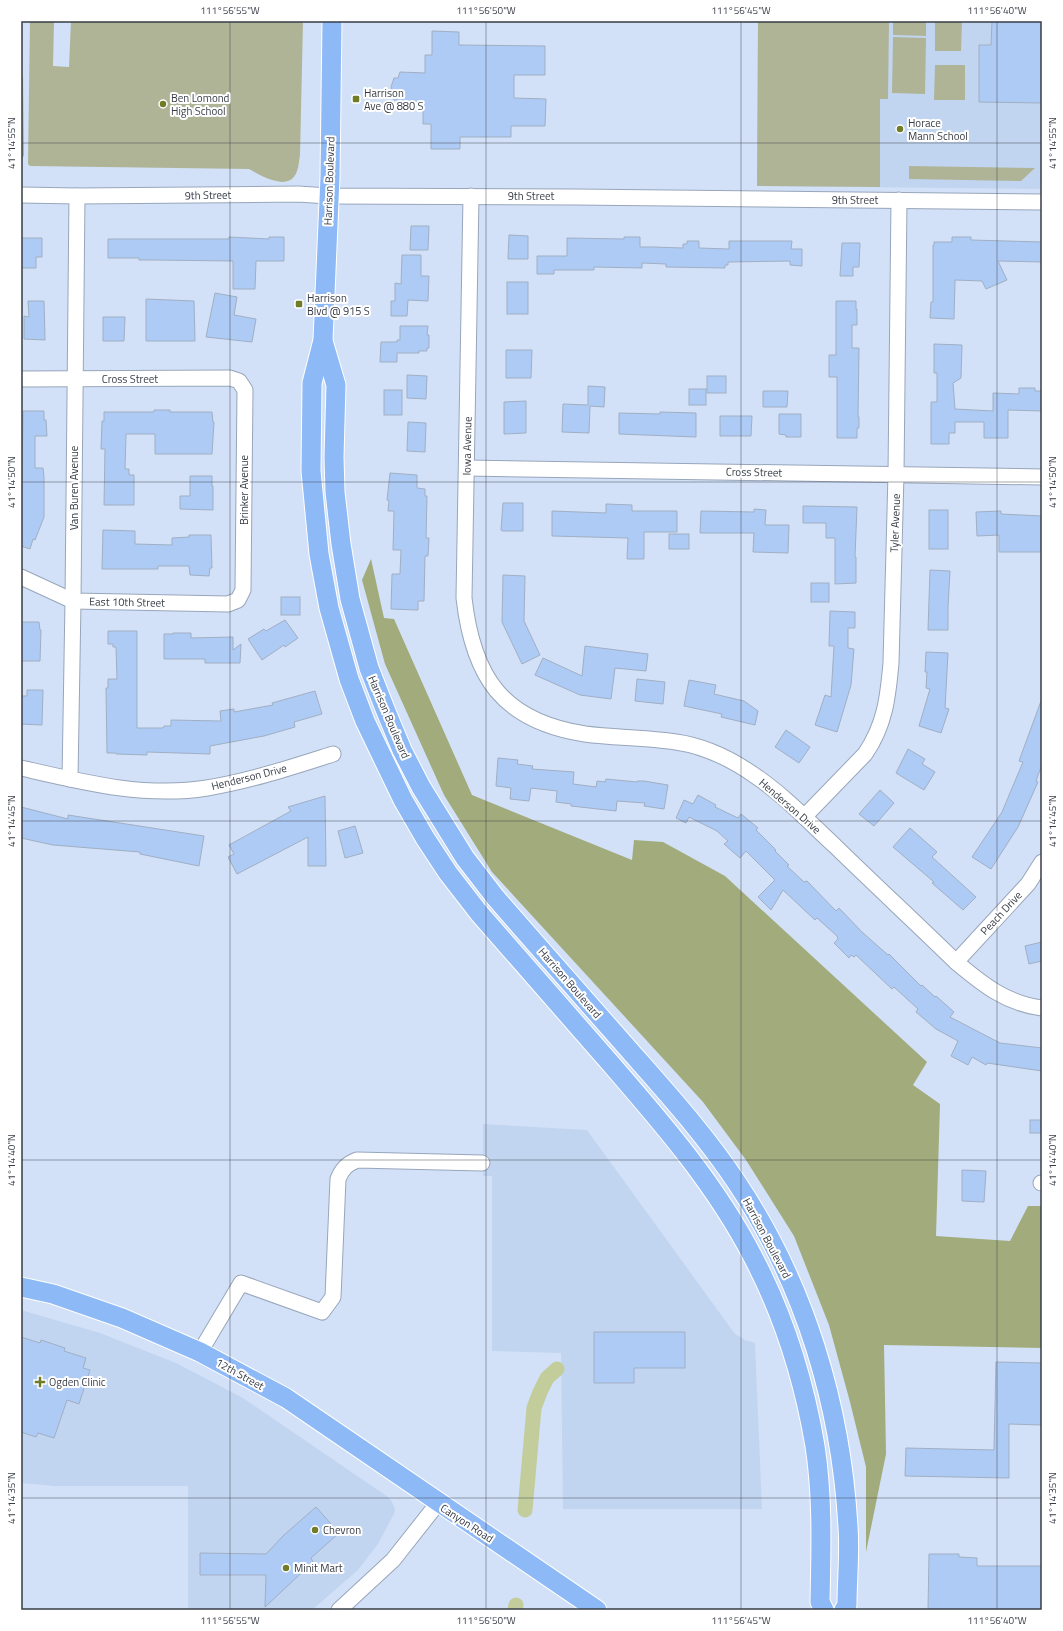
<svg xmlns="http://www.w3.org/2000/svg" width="1063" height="1631" font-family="'Titillium Web',sans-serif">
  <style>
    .built { fill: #c2d5f0 }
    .green { fill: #afb497 }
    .forest { fill: #a2ab7b }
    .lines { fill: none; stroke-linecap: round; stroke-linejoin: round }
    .canal { stroke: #c3cd9c; stroke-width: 15 }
    .building { fill: #aecbf5; stroke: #a0afc3 }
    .minor-casing { stroke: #98a6bb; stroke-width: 17 }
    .major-casing { stroke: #fff; stroke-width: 21 }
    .minor { stroke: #fff; stroke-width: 15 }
    .major { stroke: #8eb9f7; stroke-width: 19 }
    .ticks { fill: none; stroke: #373c45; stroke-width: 1; stroke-opacity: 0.45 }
    .poi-dot { fill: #707c28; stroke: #fff; stroke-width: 1.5 }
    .labels { text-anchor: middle; stroke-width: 4; stroke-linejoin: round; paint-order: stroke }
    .poi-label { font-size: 11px; fill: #373c45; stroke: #fff; text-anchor: start }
    .street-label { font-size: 11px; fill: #373c45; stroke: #fff }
    .neatline { fill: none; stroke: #373c45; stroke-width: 1.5 }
    .ticks-label { font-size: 10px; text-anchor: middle; fill: #373c45 }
  </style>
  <rect width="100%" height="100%" fill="#d2e1f7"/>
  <g class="built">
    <path d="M758,21H1042V189L757,186Z"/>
    <path d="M483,1124L587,1130L735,1334L745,1340L755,1343L762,1509H563L561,1353L492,1351V1176H483Z"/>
    <path d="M21,1310L100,1333L176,1363L243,1398L388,1497L392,1502L395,1509L394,1514L378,1544L358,1570L312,1610H188V1486H54L21,1483Z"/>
  </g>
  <g class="green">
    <path d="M30,21H54L53,66L69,67L71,21H303L300,155C299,160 299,166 297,171C290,193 261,176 249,169L30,166L28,164Z"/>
    <path d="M758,21H889L888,99H880V187L757,186Z"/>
    <path d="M893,21H926V36L893,35Z"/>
    <path d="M935,21H962L961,51H935Z"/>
    <path d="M893,37L926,38L925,94L892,93Z"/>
    <path d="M935,65H965V100H934Z"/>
    <path d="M23,75L24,155L21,162V84Z"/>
    <path d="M909,166L1035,168L1021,181L909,179Z"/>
  </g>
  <path class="forest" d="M371,559L384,618L394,619L472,795L632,860L634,840L663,842L725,876L927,1062L913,1085L940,1104L936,1236L1010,1241L1028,1206H1042V1348L884,1345L886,1454L866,1552V1467L850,1402L829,1325L794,1236L746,1160L703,1102L492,872L444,795L385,664L362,580Z"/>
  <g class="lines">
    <g class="canal">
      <path d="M525,1510L534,1408L540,1392L547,1378L557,1369"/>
      <path d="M515,1610L516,1605"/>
    </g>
  </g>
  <g class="building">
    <path d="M992,21H1042V103L979,102V45H991Z"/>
    <path d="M432,31L459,32V45L545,46V75H514V98L546,99L545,126H511V137H460V149H431V124H423V107H399L398,100H394L391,87L394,78H398L400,72L425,73V55H432Z"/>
    <path d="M411,226H429L428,250H410Z"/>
    <path d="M509,235L528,236V259H508Z"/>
    <path d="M229,237L269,239V237H284V261H256L255,289H233V261L154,260H139V258H108V239H229Z"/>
    <path d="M624,237H640V247H653L683,248V244H687V241H699V248L729,249V241H792L791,249H802V266L790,265V261L728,262V265H725V268L666,267V264L642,263V268L594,267V270H554V274H537V256H567V238L624,239Z"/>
    <path d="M952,237H971V240L1042,242V262L998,261L1007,280L986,289L982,281L955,280L954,319L930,318L931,302H933V245H934V242H952Z"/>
    <path d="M21,238H42V257H36V268H21Z"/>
    <path d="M842,243H860L859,267H853V276H840Z"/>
    <path d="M402,255H421V276H429L428,301L408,300L407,316H391V301H395V283L401,284Z"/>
    <rect x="507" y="282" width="21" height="32"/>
    <path d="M215,293L237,297L234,315L256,319L252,342L206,337Z"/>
    <path d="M146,299L194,301L195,341H146Z"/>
    <path d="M28,301H44L45,340L24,339V316L29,317Z"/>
    <path d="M836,301H856V309H857V325H852V348H859L858,417H859V428H857V438H837V377H829V355H836Z"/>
    <path d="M103,317H125L124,341H103Z"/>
    <path d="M400,326H428L427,335H429V348H427V351H419V353H397V362H380L381,342H397V340H400Z"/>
    <path d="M934,344L962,345L961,378L953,383L955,409L993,411V393L1019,394V388H1035V391H1042V411L1008,410V438H984V422H955V433H949V444H931V402H937V373H934Z"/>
    <path d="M506,350H532L531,378H506Z"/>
    <path d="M407,375L427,376L426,399L407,398Z"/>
    <rect x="707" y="376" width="19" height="17"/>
    <path d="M588,386L605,387L604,407L590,406L589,433L562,432L563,404L588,405Z"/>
    <rect x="689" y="389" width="17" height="16"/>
    <rect x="384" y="390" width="18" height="25"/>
    <path d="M763,391H788L787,407H763Z"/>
    <path d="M526,401V433L504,434V402Z"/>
    <path d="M154,410H170V412H212L213,422H214L212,454H155V434H126L125,469H129V475H134V505H104L105,449H101L102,421H104V412H154Z"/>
    <path d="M23,411H44V420H46L47,436H35V468H43L44,477V517L35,540L33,539L30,549L21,546Z"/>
    <path d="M660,412L696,413V437L619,434V413L660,414Z"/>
    <path d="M779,414H801V437H786V435L779,434Z"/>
    <path d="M720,416H752L751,436H720Z"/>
    <path d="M408,422L426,423L425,452L407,451Z"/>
    <path d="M390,473L417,475V488L425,489V496H427L426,538H429L428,556H425L424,601H418V610L391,609L392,574H400L401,550H393L394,511H388L389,501L387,500Z"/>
    <path d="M190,476H212V486H213V510L180,509V496H190Z"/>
    <path d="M503,503H523V531H502L501,530Z"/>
    <path d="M606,504L632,505V511H677V532H644V559H627L628,538L552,536V511L606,513Z"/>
    <path d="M803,506L857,507L855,557H856V583L835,584V538H826V523H803Z"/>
    <path d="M754,509L766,510L765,525H789L788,553L753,552L754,533H700L701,511L754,512Z"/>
    <rect x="929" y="510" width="19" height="39"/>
    <path d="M1001,511V514L1042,516V552H999V535L977,536L976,512Z"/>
    <path d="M103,530L135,531V544L172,545V538L189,537V535H211L212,568H210L209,576L190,575L189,566H158V569H102Z"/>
    <rect x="669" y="534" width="20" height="15"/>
    <path d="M930,570L950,571L948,607V630H928Z"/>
    <path d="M503,575L525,576L524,621L540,655L522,664L502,622Z"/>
    <rect x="811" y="583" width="18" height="19"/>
    <rect x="281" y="597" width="19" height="18"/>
    <path d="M830,611L855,612V628H848V648L854,649L851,685L837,732L815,725L825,695L831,697L834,646H829Z"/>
    <path d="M285,620L298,638L285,647L284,645L262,660L248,639L264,629L266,631Z"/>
    <path d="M21,622H39L40,630H41L40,661H21Z"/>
    <path d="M108,631H137V728H163L164,726H171V720L221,721L220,711L234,709V712L273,705L272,703L315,691L322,714L294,722L295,727L264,736L210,746V754L147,752V755L116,754L115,753H107L106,688H108V679H117L116,647H113V644H108Z"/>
    <path d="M173,633H191V638L233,637V650L241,644L240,663H205V659H164V634H173Z"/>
    <path d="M585,646L648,654L646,671L615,668L611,699L580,695L535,675L543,658L582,676Z"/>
    <path d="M926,652L948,653L945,708L949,709L941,733L919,726L930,689L926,688L927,672H925Z"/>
    <path d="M637,679L665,682L663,704L635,701Z"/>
    <path d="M689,680L716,685L714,694L744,701L758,711L755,725L721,717L722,714L684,706Z"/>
    <path d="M27,690H43L42,725L21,724V696H27Z"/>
    <path d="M1041,701H1042V764L1036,781L1038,782L1018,827L991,869L972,857L1002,812L1023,762L1019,761Z"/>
    <path d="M786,730L810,747L799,763L775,747Z"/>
    <path d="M908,749L925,759L922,764L935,772L924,790L896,773Z"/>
    <path d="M498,758L518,760L517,764L533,766L532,769L574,772L573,784L596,787L597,781L605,782L606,779L637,782V781H644L668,785L664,809L644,806L645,803L617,801L616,811L571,806V804L556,802L557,791L531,788L529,801L510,799L511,788L496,786Z"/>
    <path d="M880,790L894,803L874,826L859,814Z"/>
    <path d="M698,795L716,805L715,807L738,818L741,814L758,828L756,830L776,850L775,851L789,865L787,866L804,882L807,881L836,911L839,908L862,932L888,955L889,954L921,986L922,985L935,997L936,996L954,1012L950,1017L1000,1043L1042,1048V1071L987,1063L986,1065L972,1057L968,1065L951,1056L958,1041L936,1029L916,1012L918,1009L894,987L892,989L856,955L854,957L851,955L849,958L834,943L838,939L837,936L817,918L815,920L783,890L771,910L758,897L775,880L746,851L740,858L724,844L728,841L717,831L689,817L686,823L676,818L684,800L693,804Z"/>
    <path d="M325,796L326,866H308V837L237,874L228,857L234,854L229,845L291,811L288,807Z"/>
    <path d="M21,807L68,819V815L204,836L199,866L140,854V852L53,845L21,838Z"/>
    <path d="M355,826L363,853L345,858L338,831Z"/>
    <path d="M910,828L937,852L932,857L976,897L963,910L932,883L934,882L893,847Z"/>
    <path d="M1042,942V961L1029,964L1025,946Z"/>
    <rect x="1030" y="1120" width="12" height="13"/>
    <path d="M962,1170L986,1171L984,1202L962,1201Z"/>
    <path d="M594,1332H685V1368H634V1383H594Z"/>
    <path d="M21,1337L40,1343L41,1340L65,1348L64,1351L86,1358L83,1368L90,1370L79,1404L67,1400L54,1438L38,1433L36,1437L21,1432Z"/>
    <path d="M996,1362L1042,1363V1425L1009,1424V1478L905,1476L906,1448L994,1450Z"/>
    <path d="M316,1507L339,1533L311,1558L313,1562L265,1607L266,1575H200V1553L266,1554L284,1535Z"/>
    <path d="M929,1554H959V1557L977,1558V1566H1042V1610H928Z"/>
  </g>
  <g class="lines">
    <g class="minor-casing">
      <g id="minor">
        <path d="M21,195L77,196L298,194L328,196L575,197L1042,202"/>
        <path d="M471,196L464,598C473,677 502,721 585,734C615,738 646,737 676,742C704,746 731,759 754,775C784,795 809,822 835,846C875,885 916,923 956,962C982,984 1007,1004 1042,1008"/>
        <path d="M21,379L230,378L239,381L245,390L243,590L238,600L228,604L73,601L21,577"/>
        <path d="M467,468L1042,477"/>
        <path d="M21,768C82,782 144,798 207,788C250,781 292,767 333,754"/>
        <path d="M70,779L73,601L77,196"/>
        <path d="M804,817L865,754C885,725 888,697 891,663L896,474L899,200"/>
        <path d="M956,962L1028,884L1042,862"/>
        <path d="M1041,1183H1042"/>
        <path d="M200,1352L241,1283L322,1312L333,1297L338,1179C342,1169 347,1164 357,1160L482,1163"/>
        <path d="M339,1610L393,1560L438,1503"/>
      </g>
    </g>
    <g class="major-casing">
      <g id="major">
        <path d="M332,21L330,177L323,340L312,383L311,471L319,554L329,608L349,679L365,721L403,800L425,838L448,873L479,913C523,963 567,1013 611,1064C663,1124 716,1185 753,1257C784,1316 804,1381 815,1446C823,1498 821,1551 820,1602L824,1610"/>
        <path d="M323,341L336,385L334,457L335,492L341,544L350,599L369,668L385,709L402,750L421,787L465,858L495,897C540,949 586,1001 631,1052C668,1094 706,1136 737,1183C805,1285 841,1405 848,1527C850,1553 847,1579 847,1605L844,1610"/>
        <path d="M21,1287L53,1294L122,1318L200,1352L286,1398L597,1610"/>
      </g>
    </g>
    <use href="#minor" class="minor"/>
    <use href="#major" class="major"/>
  </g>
  <path class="ticks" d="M230,21V1610M486,21V1610M741,21V1610M997,21V1610M21,143H1042M21,482H1042M21,821H1042M21,1160H1042M21,1498H1042"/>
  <g class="poi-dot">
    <rect x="352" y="95" width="8" height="8" rx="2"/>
    <circle cx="163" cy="104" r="4"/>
    <circle cx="900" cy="129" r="4"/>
    <rect x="295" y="300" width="8" height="8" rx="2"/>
    <path d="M38 1376h4v4h4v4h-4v4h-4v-4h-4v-4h4z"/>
    <circle cx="315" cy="1530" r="4"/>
    <circle cx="286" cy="1568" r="4"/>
  </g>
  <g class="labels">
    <g class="poi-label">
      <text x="364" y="97">Harrison<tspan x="364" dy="13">Ave @ 880 S</tspan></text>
      <text x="171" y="102">Ben Lomond<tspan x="171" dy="13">High School</tspan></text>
      <text x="908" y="127">Horace<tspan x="908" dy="13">Mann School</tspan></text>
      <text x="307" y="302">Harrison<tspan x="307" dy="13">Blvd @ 915 S</tspan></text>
      <text x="49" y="1386">Ogden Clinic</text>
      <text x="323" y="1534">Chevron</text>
      <text x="294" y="1572">Minit Mart</text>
    </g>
    <g class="street-label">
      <text transform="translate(329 181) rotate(-88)" y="4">Harrison Boulevard</text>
      <text transform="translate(208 195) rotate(-1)" y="4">9th Street</text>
      <text x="531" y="200">9th Street</text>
      <text x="855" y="204">9th Street</text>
      <text x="130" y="383">Cross Street</text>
      <text transform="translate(467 446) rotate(-89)" y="4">Iowa Avenue</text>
      <text transform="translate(754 472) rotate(1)" y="4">Cross Street</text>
      <text transform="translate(74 488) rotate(-90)" y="4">Van Buren Avenue</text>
      <text transform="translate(244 490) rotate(-90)" y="4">Brinker Avenue</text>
      <text transform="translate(895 523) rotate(-88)" y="4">Tyler Avenue</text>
      <text transform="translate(127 602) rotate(1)" y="4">East 10th Street</text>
      <text transform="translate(389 717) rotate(67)" y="4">Harrison Boulevard</text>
      <text transform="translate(249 777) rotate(-14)" y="4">Henderson Drive</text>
      <text transform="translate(790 806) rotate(41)" y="4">Henderson Drive</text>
      <text transform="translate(1001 913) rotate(-47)" y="4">Peach Drive</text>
      <text transform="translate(570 983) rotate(49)" y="4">Harrison Boulevard</text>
      <text transform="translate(767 1238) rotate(62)" y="4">Harrison Boulevard</text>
      <text transform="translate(240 1374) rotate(29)" y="4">12th Street</text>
      <text transform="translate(467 1523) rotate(33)" y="4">Canyon Road</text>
    </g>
  </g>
  <rect width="1063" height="1631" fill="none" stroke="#ffffff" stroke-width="44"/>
  <rect x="22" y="22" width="1019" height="1587" class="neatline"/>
  <g class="ticks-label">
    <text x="230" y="14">111°56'55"W</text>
    <text x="486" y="14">111°56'50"W</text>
    <text x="741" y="14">111°56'45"W</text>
    <text x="997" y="14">111°56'40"W</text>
    <text transform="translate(11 143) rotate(-90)" y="4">41°14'55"N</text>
    <text transform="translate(1052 143) rotate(-90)" y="4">41°14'55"N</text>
    <text transform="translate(11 482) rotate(-90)" y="4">41°14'50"N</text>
    <text transform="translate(1052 482) rotate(-90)" y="4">41°14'50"N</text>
    <text transform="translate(11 821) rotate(-90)" y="4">41°14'45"N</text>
    <text transform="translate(1052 821) rotate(-90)" y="4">41°14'45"N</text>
    <text transform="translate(11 1160) rotate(-90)" y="4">41°14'40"N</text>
    <text transform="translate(1052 1160) rotate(-90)" y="4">41°14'40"N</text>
    <text transform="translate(11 1498) rotate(-90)" y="4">41°14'35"N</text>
    <text transform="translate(1052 1498) rotate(-90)" y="4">41°14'35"N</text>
    <text x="230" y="1624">111°56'55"W</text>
    <text x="486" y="1624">111°56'50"W</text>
    <text x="741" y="1624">111°56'45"W</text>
    <text x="997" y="1624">111°56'40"W</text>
  </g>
</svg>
